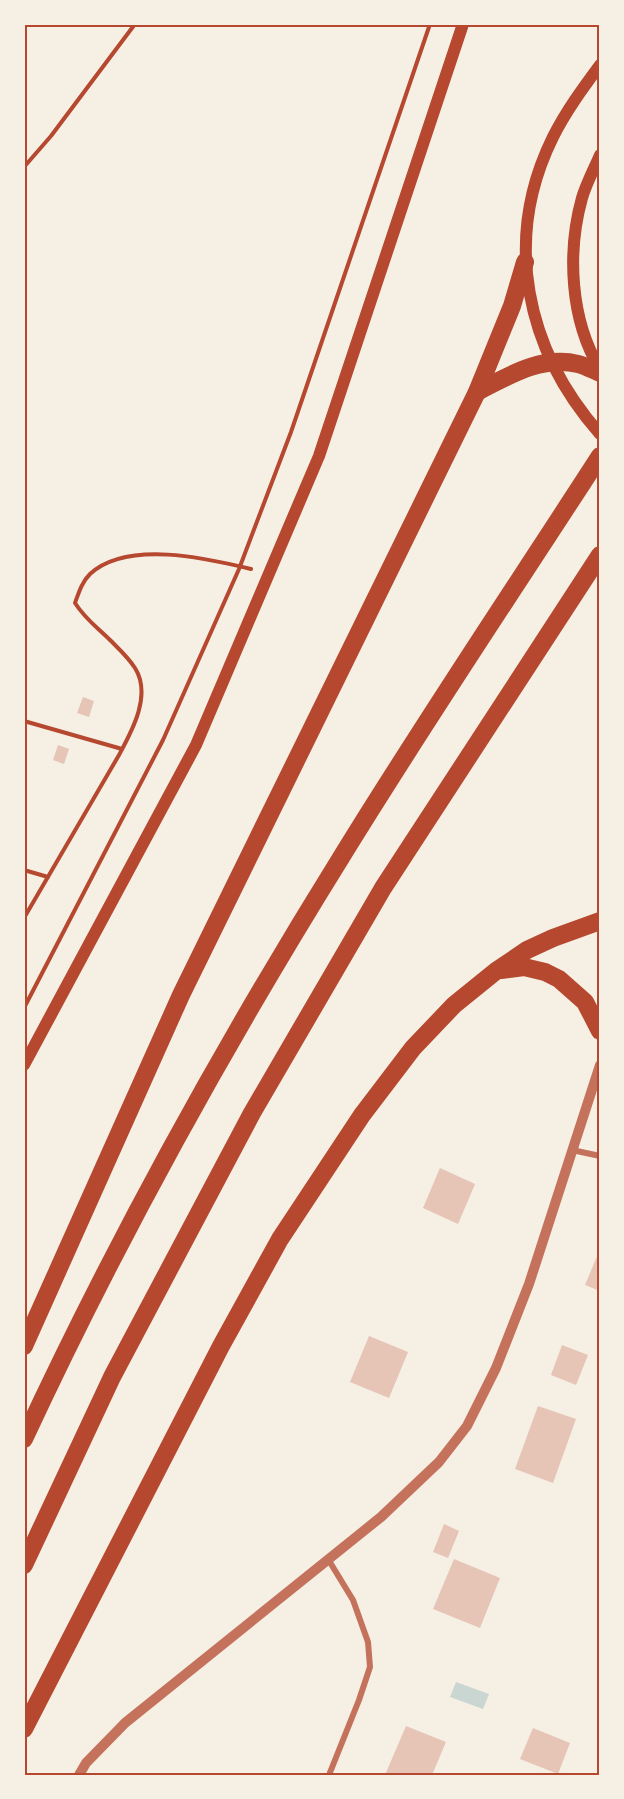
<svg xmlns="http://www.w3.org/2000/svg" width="624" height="1799" font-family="'Titillium Web',sans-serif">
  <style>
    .water { fill: #c9d6d2 }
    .building { fill: #e6c5b7 }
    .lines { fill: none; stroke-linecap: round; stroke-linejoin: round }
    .path { stroke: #b5482f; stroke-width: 4 }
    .minor { stroke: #c5725c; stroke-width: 6 }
    .tertiary { stroke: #c5725c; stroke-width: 10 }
    .secondary { stroke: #b5482f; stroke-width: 12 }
    .motorway { stroke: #b5482f; stroke-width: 18 }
    .neatline { fill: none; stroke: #b5482f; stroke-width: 2 }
  </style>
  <rect width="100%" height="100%" fill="#f6efe4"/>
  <path class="water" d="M456,1682L489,1694L483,1709L450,1697Z"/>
  <g class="building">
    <path d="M83,697L94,701L89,717L77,713Z"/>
    <path d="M58,745L69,749L64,764L53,760Z"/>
    <path d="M440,1168L475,1184L458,1224L423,1208Z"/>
    <path d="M600,1249V1291L585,1285Z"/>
    <path d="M369,1336L408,1352L389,1398L350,1382Z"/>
    <path d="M562,1345L588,1355L576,1385L551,1375Z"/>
    <path d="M538,1406L576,1419L553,1483L515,1469Z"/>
    <path d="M444,1524L459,1531L448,1558L433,1552Z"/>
    <path d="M454,1559L500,1578L480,1628L433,1609Z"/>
    <path d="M406,1726L446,1742L432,1775H385Z"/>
    <path d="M533,1728L570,1743L558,1774L520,1759Z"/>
  </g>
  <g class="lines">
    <g class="path">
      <path d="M24,167L51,136L135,24"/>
      <path d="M24,721L122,749"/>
      <path d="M24,870L48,877"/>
      <path d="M24,918L119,755C132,731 152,695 135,668C128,657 119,649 110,640C96,626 86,620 75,603C79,592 82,582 90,574C127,540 206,558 251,569"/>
      <path d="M24,1008L163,740L239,569L291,432L430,24"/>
    </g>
    <g class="minor">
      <path d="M572,1150L600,1156"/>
      <path d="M328,1559L353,1600L368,1642L370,1667L359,1700L329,1775"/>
    </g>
    <path class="tertiary" d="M79,1775L86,1763L125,1723L381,1517L439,1462L467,1426L496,1368L529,1284L600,1065"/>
    <g class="secondary">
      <path d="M600,65C583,88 566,111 553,137C502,240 526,350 600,434"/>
      <path d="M600,155C594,169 586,184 582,198C567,252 570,320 600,369"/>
      <path d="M24,1065L196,745L319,456L463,24"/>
    </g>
    <g class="motorway">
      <path d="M477,392C508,376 542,355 578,364C586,366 593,370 600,373"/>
      <path d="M501,970L524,967L545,972L559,979L585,1002L600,1031"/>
      <path d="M24,1346L181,995L477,392L512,306L525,262"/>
      <path d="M24,1439C117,1239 225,1044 342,856C425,721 514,589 600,456"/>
      <path d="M24,1565L112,1377L252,1113L383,888L600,555"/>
      <path d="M24,1729L221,1346L280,1239L362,1115L413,1048L454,1005L496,971L527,950L553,938L600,921"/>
    </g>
  </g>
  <rect width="624" height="1799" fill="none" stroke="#f6efe4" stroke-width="51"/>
  <rect x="26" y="26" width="572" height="1748" class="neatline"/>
</svg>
